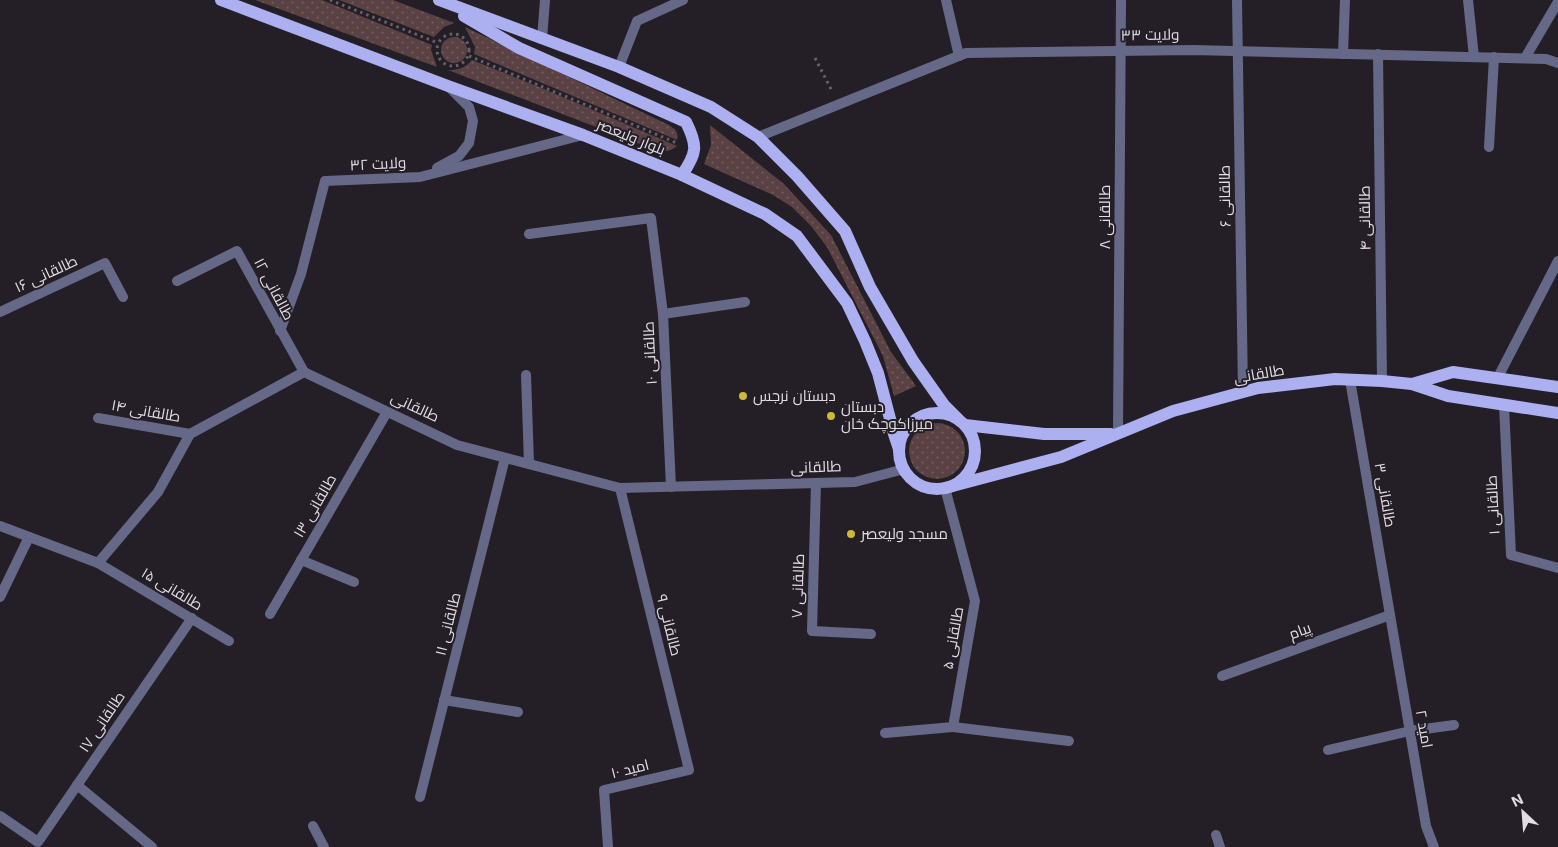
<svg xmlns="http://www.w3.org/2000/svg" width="1558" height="847" font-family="Inter,Cairo,sans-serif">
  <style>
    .grass { fill: url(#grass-dots) }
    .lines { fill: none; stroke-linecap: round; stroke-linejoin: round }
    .path { stroke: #676269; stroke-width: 3; stroke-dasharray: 2.5 4; stroke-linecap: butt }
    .street { stroke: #666887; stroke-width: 10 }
    .primary { stroke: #acaff0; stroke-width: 12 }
    .poi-dot { fill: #cdb938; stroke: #241e27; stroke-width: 2 }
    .labels { text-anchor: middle; stroke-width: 4; stroke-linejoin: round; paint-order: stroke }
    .street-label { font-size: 15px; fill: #e1dde3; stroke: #241e27 }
    .poi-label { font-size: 15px; fill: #e1dde3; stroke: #241e27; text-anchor: start }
  </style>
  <defs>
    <pattern id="grass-dots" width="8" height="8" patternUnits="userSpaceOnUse" patternTransform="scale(1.25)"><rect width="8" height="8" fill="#5a4143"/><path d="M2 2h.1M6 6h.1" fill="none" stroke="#715c5e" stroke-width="1.8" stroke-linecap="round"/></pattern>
  </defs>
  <rect width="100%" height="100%" fill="#241e27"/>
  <g class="grass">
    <path d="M255,0H322L432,45L431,50L437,67Z"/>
    <path d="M339,0H393L454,23L444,27L434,37Z"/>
    <path d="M465,27L669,125C675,129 679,132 677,140L474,54L475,47Z"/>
    <circle cx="454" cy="50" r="13"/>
    <path d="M472,60L544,89L677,146C670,153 662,151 653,149L448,70C459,70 465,68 472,60Z"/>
    <path d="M710,125L784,184L831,235L891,352L916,386L894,396L883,356L827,247L811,226L792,207L773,195L704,164L711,145Z"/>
    <circle cx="937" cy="451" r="28"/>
  </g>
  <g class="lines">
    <g class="path">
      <path d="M330,0L438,43"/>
      <circle cx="453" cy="50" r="16"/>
      <path d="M469,56L677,143"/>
      <path d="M815,58L832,91"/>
    </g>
    <g class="street">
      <path d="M946,0L959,56"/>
      <path d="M1237,0L1243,392"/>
      <path d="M1468,0L1474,57"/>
      <path d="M542,39L545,0"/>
      <path d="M1343,54L1345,0"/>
      <path d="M1378,54L1382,381"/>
      <path d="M1525,58L1558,2"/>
      <path d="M619,67L637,21L683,0"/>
      <path d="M758,137L966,53L1194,50L1546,59L1558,63"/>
      <path d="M1489,147L1494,57"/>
      <path d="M437,168L459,156L469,143L473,121L469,107L450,88"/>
      <path d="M529,234L651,218L663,314L671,487"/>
      <path d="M177,281L237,251L304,372"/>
      <path d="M0,312L105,263L123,297"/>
      <path d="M663,314L745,302"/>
      <path d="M280,331L301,274L325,181L420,177L583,135"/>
      <path d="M526,375L529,464"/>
      <path d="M1497,379L1558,261"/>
      <path d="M1350,380L1426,826L1434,847"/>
      <path d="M1504,405L1511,555L1558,568"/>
      <path d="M98,418L190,434"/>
      <path d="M1118,434L1121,0"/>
      <path d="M816,483L812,631L871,634"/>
      <path d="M0,526L98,563L158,492L190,434L304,372L457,445L620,488L855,482L904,469"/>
      <path d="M301,560L354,582"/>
      <path d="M98,563L229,641"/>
      <path d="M0,597L29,537"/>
      <path d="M270,614L387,412"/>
      <path d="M1222,676L1390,615"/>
      <path d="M444,700L518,712"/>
      <path d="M953,727L1069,741"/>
      <path d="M885,733L953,727L975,601L945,488"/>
      <path d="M1328,750L1410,731L1454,725"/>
      <path d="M77,785L152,847"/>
      <path d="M420,797L505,458"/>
      <path d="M0,816L38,842L192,618"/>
      <path d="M313,826L324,847"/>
      <path d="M1216,835L1220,847"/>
      <path d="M608,847L604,790L689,770L620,488"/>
    </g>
    <g class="primary">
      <path d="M221,0L448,86L583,135L682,175L765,214L797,236L847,303L865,341L878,373L894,434L899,449"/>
      <path d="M439,0L619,67L711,107L758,137L797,176L845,231L870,287L913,361L944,405L958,419"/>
      <path d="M464,16L519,48L686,122C698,146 697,153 682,175"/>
      <path d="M1412,384L1453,372L1558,387"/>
      <circle cx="937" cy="451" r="38"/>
      <path d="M965,425L1044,434H1111"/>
      <path d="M945,488L1061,457L1173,411L1258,388L1335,379L1382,381L1412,384L1448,396L1558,413"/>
    </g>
  </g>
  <g class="poi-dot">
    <circle cx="743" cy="396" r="5"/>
    <circle cx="831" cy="416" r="5"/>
    <circle cx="851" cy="534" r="5"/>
  </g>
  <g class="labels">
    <g class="street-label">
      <text transform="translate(1150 35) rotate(-1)" y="5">ولایت ٣۳</text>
      <text transform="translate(631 137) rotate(22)" y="5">بلوار ولیعصر</text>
      <text transform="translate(378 164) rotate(-3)" y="5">ولایت ۳۲</text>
      <text transform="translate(1225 196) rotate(-91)" y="5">طالقانی ۶</text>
      <text transform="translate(1105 217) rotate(-90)" y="5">طالقانی ۸</text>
      <text transform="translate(1365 218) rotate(-91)" y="5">طالقانی ۴</text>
      <text transform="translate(46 274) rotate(-25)" y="5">طالقانی ۱۶</text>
      <text transform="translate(274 289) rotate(62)" y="5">طالقانی ۱۲</text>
      <text transform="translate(650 353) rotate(-93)" y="5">طالقانی ۱۰</text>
      <text transform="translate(1259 374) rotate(-10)" y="5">طالقانی</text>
      <text transform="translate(415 407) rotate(25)" y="5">طالقانی</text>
      <text transform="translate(146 411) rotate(10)" y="5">طالقانی ۱۴</text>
      <text transform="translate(816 467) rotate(-2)" y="5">طالقانی</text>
      <text transform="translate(1385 495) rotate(80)" y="5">طالقانی ۳</text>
      <text transform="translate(1493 505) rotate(-93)" y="5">طالقانی ۱</text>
      <text transform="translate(315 506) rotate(-60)" y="5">طالقانی ۱۳</text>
      <text transform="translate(798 586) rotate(-88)" y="5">طالقانی ۷</text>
      <text transform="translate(172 589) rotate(31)" y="5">طالقانی ۱۵</text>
      <text transform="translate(448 624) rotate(-76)" y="5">طالقانی ۱۱</text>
      <text transform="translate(669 625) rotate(76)" y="5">طالقانی ۹</text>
      <text transform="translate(1300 631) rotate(-20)" y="5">پیام</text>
      <text transform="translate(953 638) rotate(-80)" y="5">طالقانی ۵</text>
      <text transform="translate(102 722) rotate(-56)" y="5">طالقانی ۱۷</text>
      <text transform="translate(1424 729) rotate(80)" y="5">امید ۲</text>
      <text transform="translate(630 769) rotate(-14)" y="5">امید ۱۰</text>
    </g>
    <g class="poi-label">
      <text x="753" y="401">دبستان نرجس</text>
      <text x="841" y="412">دبستان<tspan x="841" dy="17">میرزاکوچک خان</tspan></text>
      <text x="861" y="539">مسجد ولیعصر</text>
    </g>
  </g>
  <g transform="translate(1523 812) rotate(334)" stroke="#241e27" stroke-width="4" paint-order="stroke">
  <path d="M0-4L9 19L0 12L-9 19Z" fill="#e1dde3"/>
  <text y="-8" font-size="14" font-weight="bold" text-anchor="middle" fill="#e1dde3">N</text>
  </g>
</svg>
